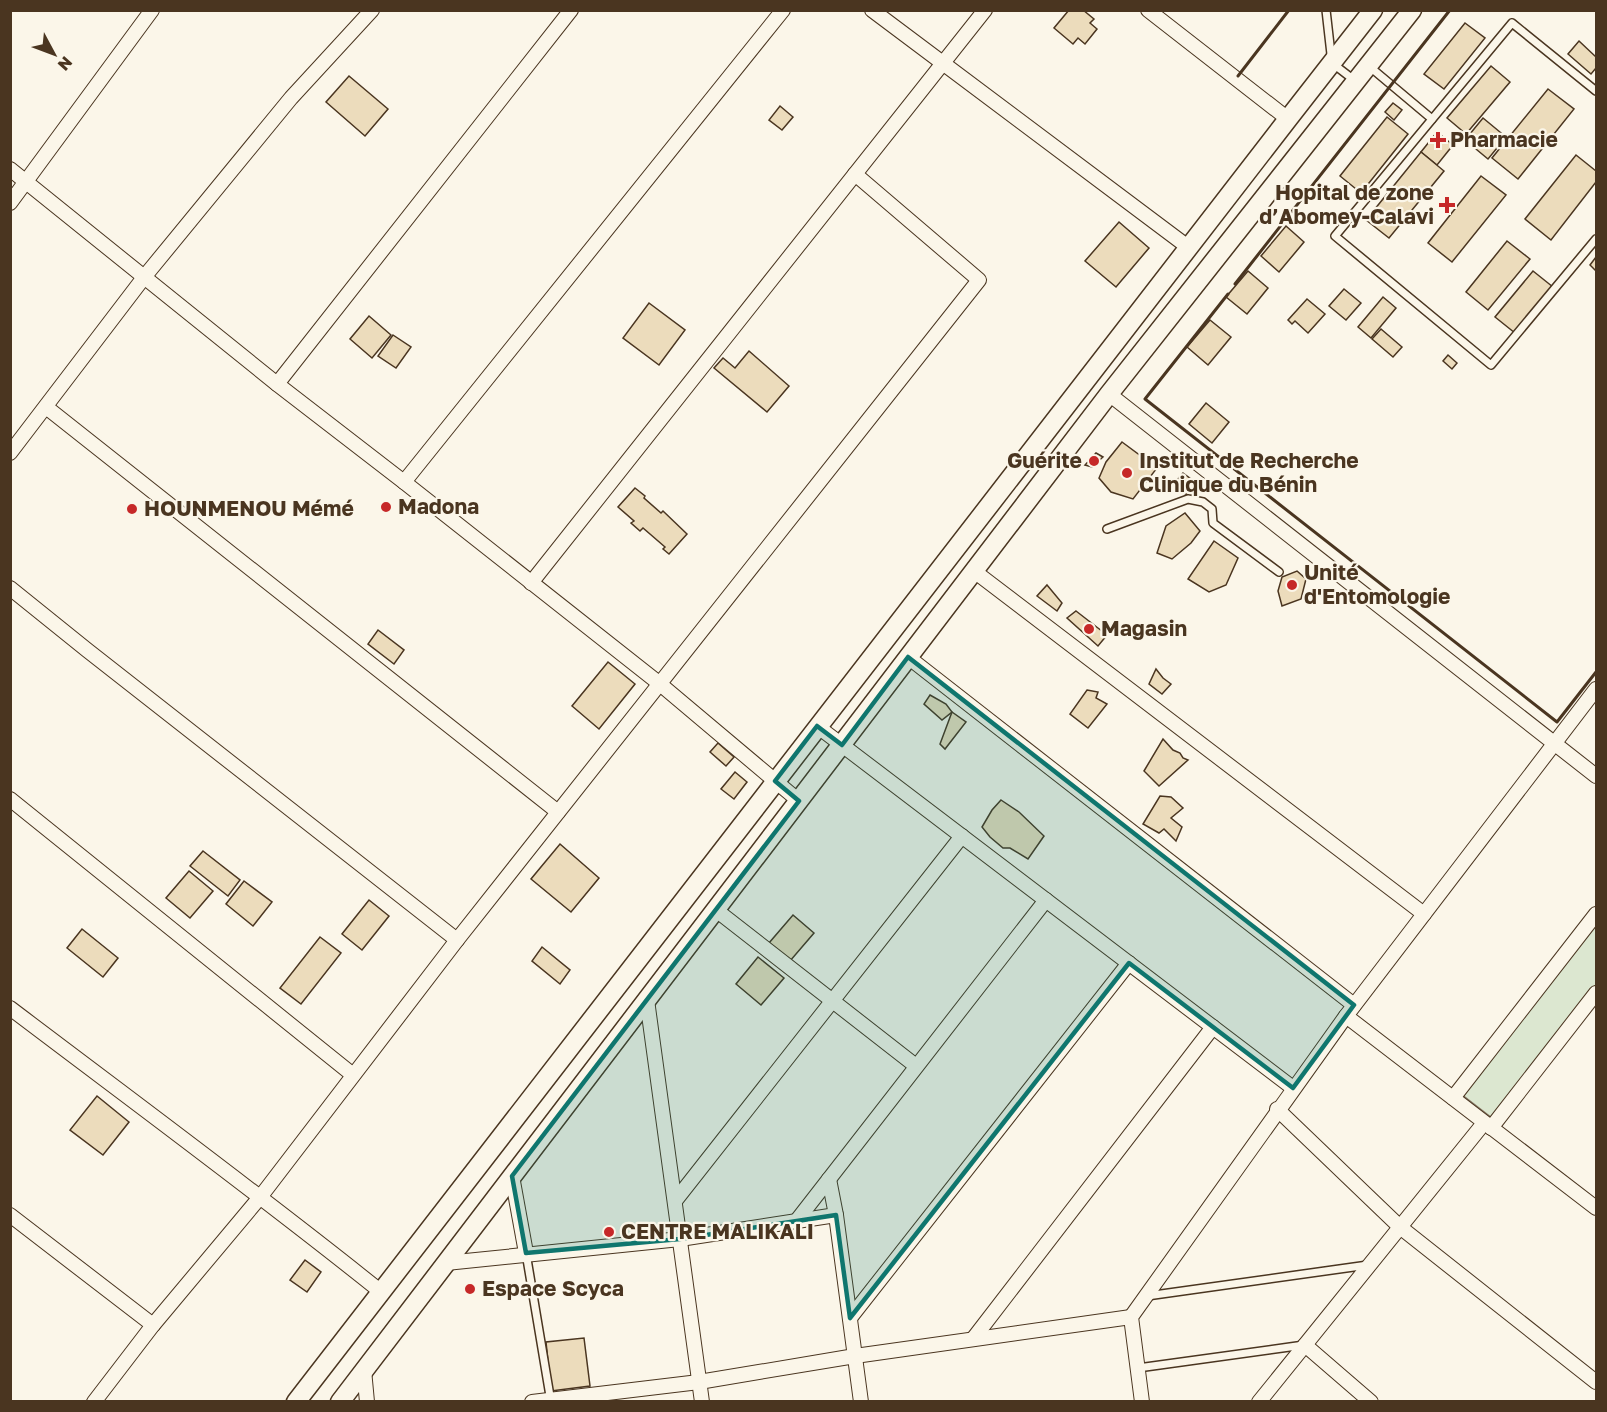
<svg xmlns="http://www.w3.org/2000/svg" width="1607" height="1412" font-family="'Golos Text',sans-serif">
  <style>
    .green { fill: #dce7d0; stroke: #887966; stroke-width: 1.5 }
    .building { fill: #ecdcbc; stroke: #4a3520; stroke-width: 1.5 }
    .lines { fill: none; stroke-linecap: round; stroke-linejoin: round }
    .lane-casing { stroke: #4a3520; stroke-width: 10 }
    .street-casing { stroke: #4a3520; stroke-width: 16 }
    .secondary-casing { stroke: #4a3520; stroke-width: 21 }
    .lane { stroke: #fbf6e9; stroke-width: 7 }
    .street { stroke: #fbf6e9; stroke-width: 14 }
    .secondary { stroke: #fbf6e9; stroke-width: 18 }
    .wall { stroke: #4a3520; stroke-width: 3 }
    .marked { fill: #0f766e; fill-opacity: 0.2; stroke: #0f766e; stroke-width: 4.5; stroke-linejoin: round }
    .poi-dot { fill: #c62828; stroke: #fbf6e9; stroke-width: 2 }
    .labels { text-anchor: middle; stroke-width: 4.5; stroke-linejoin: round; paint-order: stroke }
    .poi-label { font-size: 21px; font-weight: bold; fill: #4a3520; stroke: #fbf6e9; text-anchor: start }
  </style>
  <rect width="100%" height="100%" fill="#fbf6e9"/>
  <path class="green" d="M1596,922V985L1492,1118L1461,1094Z"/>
  <g class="building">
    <path d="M1069,10H1083L1094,19L1090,23L1097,29L1085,44L1078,38L1073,44L1054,28Z"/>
    <path d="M1465,23L1485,38L1444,89L1424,74Z"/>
    <path d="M1579,41L1596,57V68L1591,74L1568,54Z"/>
    <path d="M1491,66L1510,82L1466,134L1447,118Z"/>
    <path d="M349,76L388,109L365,136L326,102Z"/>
    <path d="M1548,89L1574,109L1518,179L1492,158Z"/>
    <path d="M1393,103L1402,110L1394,120L1385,112Z"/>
    <path d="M780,106L793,117L782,130L769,120Z"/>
    <path d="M1387,117L1408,134L1361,193L1340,176Z"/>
    <path d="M1483,118L1506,137L1488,159L1465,140Z"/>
    <path d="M1437,132L1453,145L1437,165L1421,152Z"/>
    <path d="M1421,152L1444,171L1389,238L1366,220Z"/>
    <path d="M1576,155L1596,171V182L1551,240L1525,219Z"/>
    <path d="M1481,176L1506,195L1452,262L1428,243Z"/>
    <path d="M1119,222L1149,248L1116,287L1085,261Z"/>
    <path d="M1286,226L1304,242L1279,272L1261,256Z"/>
    <path d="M1507,241L1530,259L1488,310L1466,292Z"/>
    <path d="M1596,257V271L1590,265Z"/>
    <path d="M1248,271L1268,288L1247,314L1226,297Z"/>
    <path d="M1533,271L1553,287L1515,333L1495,317Z"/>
    <path d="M1344,289L1361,303L1346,320L1329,306Z"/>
    <path d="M1383,297L1396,308L1371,338L1358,327Z"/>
    <path d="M1307,299L1325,314L1308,333L1295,321L1292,324L1288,320Z"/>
    <path d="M649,303L685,330L659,365L623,338Z"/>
    <path d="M369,316L391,335L372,358L350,339Z"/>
    <path d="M1210,320L1231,337L1208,365L1187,347Z"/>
    <path d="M1381,329L1402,347L1393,357L1372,339Z"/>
    <path d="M393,335L411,347L396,368L378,356Z"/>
    <path d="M749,351L789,386L767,412L714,368L723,358L735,368Z"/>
    <path d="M1448,355L1457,363L1452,369L1443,361Z"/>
    <path d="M1206,403L1229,422L1212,443L1189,424Z"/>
    <path d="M1122,442L1157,468L1133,499L1111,492L1099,478L1106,462Z"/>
    <path d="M1096,453L1103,457L1092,467L1085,465Z"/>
    <path d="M1183,473L1199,485L1190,496L1171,487Z"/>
    <path d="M635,488L645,496L644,498L661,513L663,511L687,534L669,554L663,549L665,547L643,528L640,531L631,523L634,521L618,507Z"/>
    <path d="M1185,513L1200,531L1191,543L1172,559L1157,553L1166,526Z"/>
    <path d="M1214,541L1238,558L1226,585L1209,592L1188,579Z"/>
    <path d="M1297,571L1306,579L1301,599L1282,606L1278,591L1282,577Z"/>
    <path d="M1047,585L1062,603L1057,611L1037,596Z"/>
    <path d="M1076,611L1107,635L1098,646L1067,618Z"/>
    <path d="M378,630L404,650L394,664L368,644Z"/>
    <path d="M608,662L635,684L599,729L572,706Z"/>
    <path d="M1156,669L1163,678L1171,684L1162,694L1149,684Z"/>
    <path d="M1087,690L1098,692L1096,698L1107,704L1088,728L1070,714Z"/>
    <path d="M930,695L946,704L952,712L942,720L924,704Z"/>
    <path d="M952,712L966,722L945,749L940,744Z"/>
    <path d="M1163,739L1173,750L1180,753L1183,758L1188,760L1159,786L1144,771Z"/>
    <path d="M718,743L734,757L726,766L710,752Z"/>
    <path d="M735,772L747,782L734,799L721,789Z"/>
    <path d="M1160,796L1171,797L1183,808L1171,818L1182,827L1176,841L1164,829L1159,833L1143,824Z"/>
    <path d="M1001,800L1019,812L1044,836L1028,859L1010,848H1003L990,837L982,827L992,810Z"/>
    <path d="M560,844L599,878L571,912L531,879Z"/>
    <path d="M203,851L240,880L228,896L190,866Z"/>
    <path d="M189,871L213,891L190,918L166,898Z"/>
    <path d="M244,881L272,902L253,926L226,904Z"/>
    <path d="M369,900L389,916L362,950L342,934Z"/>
    <path d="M793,915L814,933L790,961L769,943Z"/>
    <path d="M82,929L118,958L103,977L67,948Z"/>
    <path d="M320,937L341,953L301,1004L280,988Z"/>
    <path d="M542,947L570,970L560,984L532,961Z"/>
    <path d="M758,957L784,978L761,1005L736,984Z"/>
    <path d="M97,1096L129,1122L103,1155L70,1130Z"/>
    <path d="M305,1260L321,1272L307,1292L290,1280Z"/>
    <path d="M584,1338L590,1386L551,1391L546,1342Z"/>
  </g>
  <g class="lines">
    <g class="lane-casing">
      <g id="lane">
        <path d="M1326,10L1332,63L1354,80"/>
        <path d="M1370,67L1432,119"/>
        <path d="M1596,91L1512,23L1335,236L1491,365L1596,239"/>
        <path d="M1107,529L1188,499L1203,502L1212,509L1213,523L1279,572"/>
        <path d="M526,1253L551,1402"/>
        <path d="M1147,1296L1368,1265"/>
        <path d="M1138,1368L1304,1345"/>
      </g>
    </g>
    <g class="street-casing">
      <g id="street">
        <path d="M872,10L1188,247"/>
        <path d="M1148,10L1288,119"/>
        <path d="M10,169L277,384L404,482L660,684L799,801"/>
        <path d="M10,203L152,10"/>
        <path d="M277,384L571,10"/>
        <path d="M1109,394L1596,776"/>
        <path d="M46,407L558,812"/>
        <path d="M10,453L145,276L291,98L372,10"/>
        <path d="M404,482L783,10"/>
        <path d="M974,571L1424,914"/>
        <path d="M531,583L985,10"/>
        <path d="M10,588L87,650L457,940"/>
        <path d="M908,657L1354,1005"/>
        <path d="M817,726L1293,1088"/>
        <path d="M10,799L353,1075"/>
        <path d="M716,910L916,1066"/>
        <path d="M647,1000L702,1402"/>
        <path d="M10,1008C134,1102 259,1194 380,1291"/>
        <path d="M1346,1016L1596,1208"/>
        <path d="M1453,1098L1596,914"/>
        <path d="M1277,1109L1400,1227L1596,1382"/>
        <path d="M1491,1128L1596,993"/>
        <path d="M512,1176L526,1253"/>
        <path d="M829,1179L836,1215L861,1402"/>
        <path d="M675,1201L962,836"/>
        <path d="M10,1215L153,1325"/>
        <path d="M798,1219L1046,900"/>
        <path d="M446,1263L680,1239L836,1215"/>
        <path d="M850,1318L1129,963"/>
        <path d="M973,1339L1213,1027"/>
        <path d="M1305,1345L1371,1402"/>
        <path d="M364,1370L367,1402"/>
        <path d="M94,1402L153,1325L261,1196L457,940L979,280L855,174"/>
        <path d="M532,1402L699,1382L855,1356L1131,1317"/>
        <path d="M1142,1402L1131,1317L1346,1016L1596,689"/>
        <path d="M1259,1402L1484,1123"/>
      </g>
    </g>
    <g class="secondary-casing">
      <g id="secondary">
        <path d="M296,1402L1288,119L1373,10"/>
        <path d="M340,1402L1109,394L1412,10"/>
      </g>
    </g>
    <use href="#lane" class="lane"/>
    <use href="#street" class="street"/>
    <use href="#secondary" class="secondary"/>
    <g class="wall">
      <path d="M1238,76L1289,10"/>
      <path d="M1235,284L1450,10"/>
      <path d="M1228,294L1145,399L1557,722L1596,672"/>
    </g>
  </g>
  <path class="marked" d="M908,657L1354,1005L1293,1088L1129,963L850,1318L836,1215L680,1239L526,1253L512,1176L799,801L775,781L817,726L842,745Z"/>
  <g class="poi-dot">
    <path d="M1435 131h6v6h6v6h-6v6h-6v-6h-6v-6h6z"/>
    <path d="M1444 196h6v6h6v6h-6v6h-6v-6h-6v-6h6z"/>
    <circle cx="1094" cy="461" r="6"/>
    <circle cx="1127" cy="473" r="6"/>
    <circle cx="386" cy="507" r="6"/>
    <circle cx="132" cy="509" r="6"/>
    <circle cx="1292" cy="585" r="6"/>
    <circle cx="1089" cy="629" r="6"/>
    <circle cx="609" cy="1232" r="6"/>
    <circle cx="470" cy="1289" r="6"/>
  </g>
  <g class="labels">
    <g class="poi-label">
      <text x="1450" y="147">Pharmacie</text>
      <text x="1434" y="200" text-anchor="end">Hopital de zone<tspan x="1434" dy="24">d’Abomey-Calavi</tspan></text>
      <text x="1082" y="468" text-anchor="end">Guérite</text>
      <text x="1139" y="468">Institut de Recherche<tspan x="1139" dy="24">Clinique du Bénin</tspan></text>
      <text x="398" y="514">Madona</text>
      <text x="144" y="516">HOUNMENOU Mémé</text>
      <text x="1304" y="580">Unité<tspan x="1304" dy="24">d'Entomologie</tspan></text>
      <text x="1101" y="636">Magasin</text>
      <text x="621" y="1239">CENTRE MALIKALI</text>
      <text x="482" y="1296">Espace Scyca</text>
    </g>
  </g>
  <rect width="1607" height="1412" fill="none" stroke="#4a3520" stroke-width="24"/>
  <g transform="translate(54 54) rotate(131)" stroke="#fbf6e9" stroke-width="4.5" paint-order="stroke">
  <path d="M0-4.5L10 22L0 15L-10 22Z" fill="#4a3520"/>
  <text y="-9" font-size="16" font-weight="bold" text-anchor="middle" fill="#4a3520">N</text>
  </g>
</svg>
